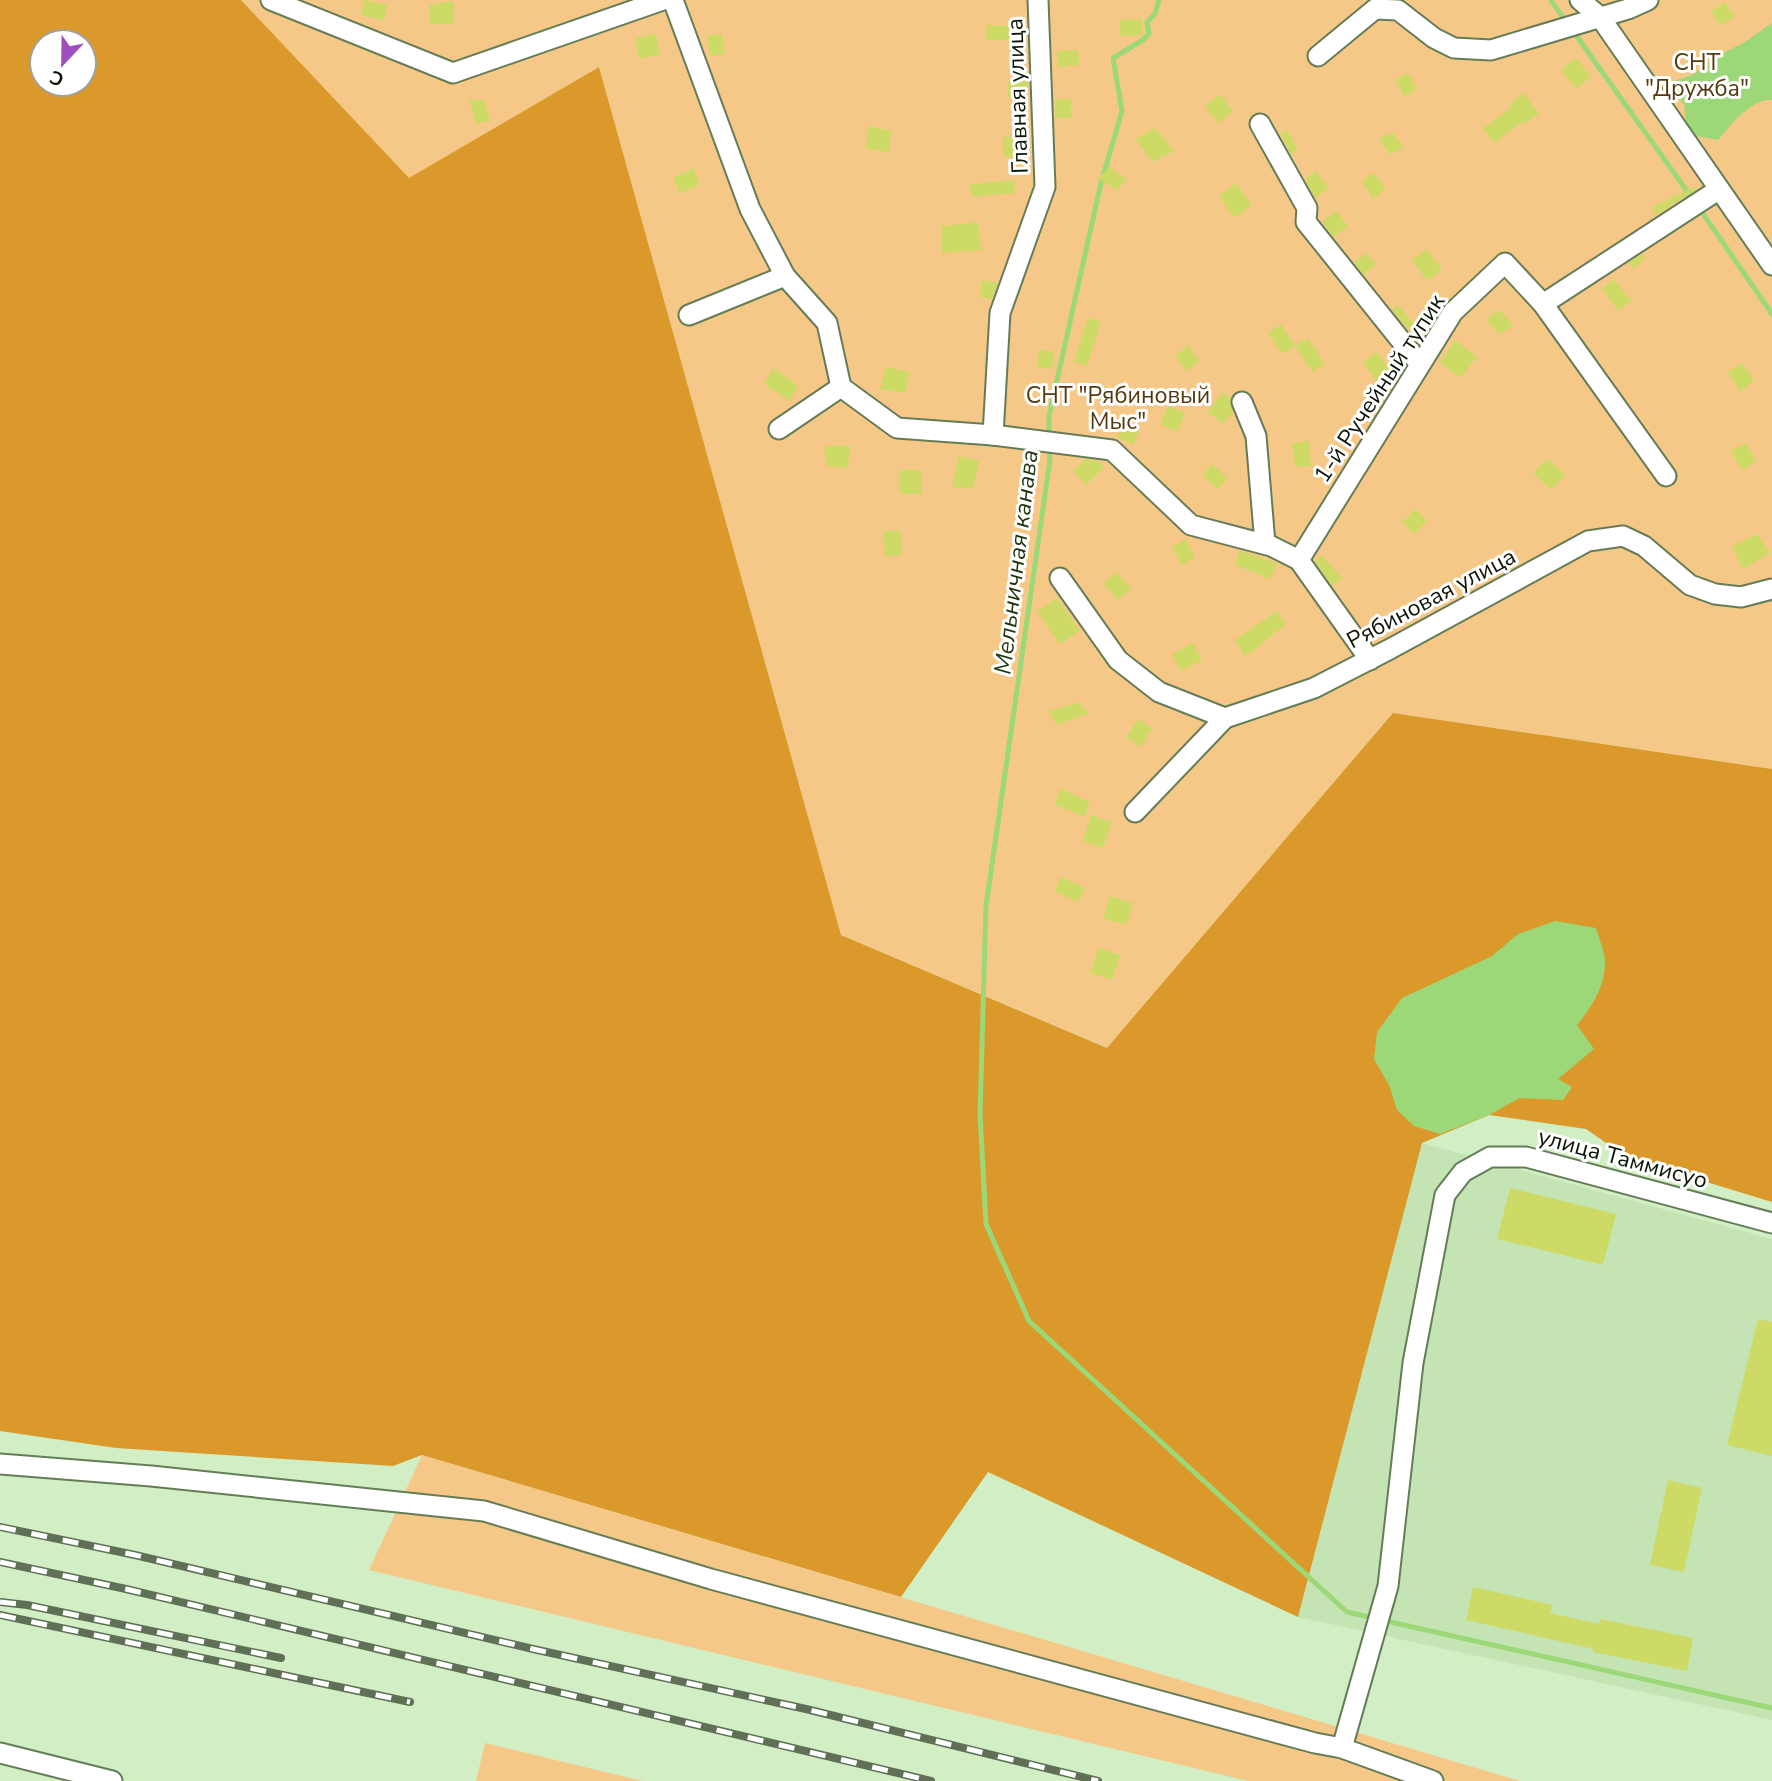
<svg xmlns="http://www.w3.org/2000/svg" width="1772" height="1781" font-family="'Nunito Sans',sans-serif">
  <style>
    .built { fill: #c4e4b3 }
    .green { fill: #f6c887 }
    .forest { fill: #db992b; fill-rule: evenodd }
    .water { fill: #9cd878 }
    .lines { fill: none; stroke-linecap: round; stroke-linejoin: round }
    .stream { stroke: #9cd878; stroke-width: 5 }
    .building { fill: #cdda66 }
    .minor-casing { stroke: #647d57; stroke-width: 23 }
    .minor { stroke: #fff; stroke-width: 19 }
    .rail-casing { stroke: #5f7056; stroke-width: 8 }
    .rail { stroke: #fff; stroke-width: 5; stroke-dasharray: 16; stroke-linecap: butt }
    .labels { text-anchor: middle; stroke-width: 6; stroke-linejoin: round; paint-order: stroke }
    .park-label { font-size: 23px; fill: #54390d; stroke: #fff }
    .street-label { font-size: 23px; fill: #0c1507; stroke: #fff }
    .water-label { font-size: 24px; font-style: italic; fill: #1e350e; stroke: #fff }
  </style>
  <rect width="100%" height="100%" fill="#d2eec4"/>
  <path class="built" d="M1422,1143L1772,1239V1720L1298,1617Z"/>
  <g class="green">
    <path d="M241,0H1772V769L1393,713L1108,1048L841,935L599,67L409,179Z"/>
    <path d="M422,1455L1520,1781H1248L369,1570Z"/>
    <path d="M485,1743L642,1781H476Z"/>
  </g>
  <path class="forest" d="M0,0H241L409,178L599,67L841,935L1107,1048L1393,713L1772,769V1202L1628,1158L1586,1129L1489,1115L1422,1143L1298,1617L988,1472L901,1597L422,1455L393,1466L116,1448L0,1431ZM42,42H84V84H42Z"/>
  <g class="water">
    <path d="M1772,23V100C1750,99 1731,125 1718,140L1696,136L1686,123L1684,104L1673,91L1672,82L1694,74L1715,57L1745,42Z"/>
    <path d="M1555,921L1596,928C1599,938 1604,950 1605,960C1606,985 1592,1007 1577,1025L1594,1049L1558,1079L1572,1087L1563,1100L1520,1098L1489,1115L1440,1134L1414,1126L1397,1110L1389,1085L1374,1059L1377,1032L1402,998L1492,956L1518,934Z"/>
  </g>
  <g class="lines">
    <g class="stream">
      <path d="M1551,0L1567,23"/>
      <path d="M1573,31L1689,194"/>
      <path d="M1699,208L1772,314"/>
      <path d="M1049,438V416L1101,183L1122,111L1113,58L1143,40L1149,34L1147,22L1155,14L1159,0"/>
      <path d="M1049,448L1050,460L986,906L980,1114L986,1224L1029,1321L1347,1612L1373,1618"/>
      <path d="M1382,1620L1772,1708"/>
    </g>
  </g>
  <g class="building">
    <path d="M364,0L387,5L384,21L361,15Z"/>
    <path d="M454,1V24H430L429,5Z"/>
    <path d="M1724,2L1735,16L1721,26L1711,12Z"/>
    <path d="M1142,19L1143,35L1120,36L1119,20Z"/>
    <path d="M987,25L1010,26L1009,40H986Z"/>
    <path d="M656,34L660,55L639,59L635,38Z"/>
    <path d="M722,34L725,54L710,56L707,36Z"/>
    <path d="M1078,50L1079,65L1058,67L1057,51Z"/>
    <path d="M1576,58L1591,77L1576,89L1561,70Z"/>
    <path d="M1408,73L1417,89L1404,97L1395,80Z"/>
    <path d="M1028,81V97H1008V82Z"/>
    <path d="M1524,93L1539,114L1524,124L1522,122L1494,143L1483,128L1512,107L1510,104Z"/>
    <path d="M1220,94L1233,111L1218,123L1205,106Z"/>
    <rect x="1055" y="99" width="16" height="19"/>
    <path d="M469,100H484L490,120L476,124Z"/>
    <path d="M868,126L891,131L889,152L866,149Z"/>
    <path d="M1155,128L1174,151L1152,162L1136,139Z"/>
    <path d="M1287,130L1298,150L1291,154L1280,134Z"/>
    <path d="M1394,133L1403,147L1390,155L1379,138Z"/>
    <path d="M1003,137H1020L1019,157H1003Z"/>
    <path d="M1110,167L1127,180L1116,190L1098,178Z"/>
    <path d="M693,168L700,184L680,194L673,178Z"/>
    <path d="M1316,171L1329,188L1315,198L1305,179Z"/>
    <path d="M1373,173L1386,188L1373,199L1362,181Z"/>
    <path d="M1014,180L1015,193L971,197L970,184Z"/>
    <path d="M1236,183L1252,205L1234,218L1219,196Z"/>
    <path d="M1694,187L1696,190L1656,215L1652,207Z"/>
    <path d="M1337,211L1348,227L1333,237L1322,221Z"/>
    <path d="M978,222L981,250L942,253V226Z"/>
    <path d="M1427,249L1442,270L1427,281L1412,260Z"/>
    <path d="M1366,253L1376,264L1364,275L1354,263Z"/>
    <path d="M1643,254L1645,259L1633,269L1629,262Z"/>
    <path d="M1614,279L1631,301L1618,311L1602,289Z"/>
    <path d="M983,280L998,283L992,299L979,297Z"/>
    <path d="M1398,305L1414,324L1408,329L1392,310Z"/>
    <path d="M1500,310L1513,326L1499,334L1486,319Z"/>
    <path d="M1088,318L1101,322L1087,366L1074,362Z"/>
    <path d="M1281,324L1295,346L1282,354L1268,333Z"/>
    <path d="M1308,338L1325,364L1312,372L1295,346Z"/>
    <path d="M1455,340L1477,357L1460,378L1440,363Z"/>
    <path d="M1188,345L1200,361L1187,371L1175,356Z"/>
    <path d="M1039,350L1054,351L1052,369L1037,367Z"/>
    <path d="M1377,352L1391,371L1376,381L1363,362Z"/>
    <path d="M1742,363L1754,380L1740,392L1728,372Z"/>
    <path d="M886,367L910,372L905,393L880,389Z"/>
    <path d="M773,368L798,386L790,401L764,384Z"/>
    <path d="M1223,392L1231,398L1233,412L1223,424L1207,412Z"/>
    <path d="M1168,406L1185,413L1177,432L1160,424Z"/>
    <path d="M1125,421L1140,429L1133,445L1117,437Z"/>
    <path d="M1309,441L1311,466L1295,467L1292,443Z"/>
    <path d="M1746,443L1756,460L1743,471L1730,451Z"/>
    <path d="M850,445L848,468L827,466L824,447Z"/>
    <path d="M959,456L979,461L973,488L952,487Z"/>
    <path d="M1086,459L1098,461L1104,467L1086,485L1073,471Z"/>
    <path d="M1547,459L1566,475L1551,490L1533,473Z"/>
    <path d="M1212,464L1227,478L1218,489L1202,475Z"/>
    <path d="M900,470H922V494H899Z"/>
    <path d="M1415,509L1427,521L1414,534L1402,522Z"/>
    <path d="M900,530L902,555L885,557L883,532Z"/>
    <path d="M1757,534L1770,553L1743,569L1732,547Z"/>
    <path d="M1186,539L1195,557L1182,565L1172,547Z"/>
    <path d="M1240,551L1277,563L1270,579L1235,565Z"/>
    <path d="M1321,555L1342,578L1332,586L1315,561Z"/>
    <path d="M1117,572L1131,589L1117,600L1104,583Z"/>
    <path d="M1057,598L1080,631L1060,644L1037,612Z"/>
    <path d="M1277,611L1286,624L1259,645L1260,647L1244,656L1235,640Z"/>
    <path d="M1193,643L1202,660L1181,671L1172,654Z"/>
    <path d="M1080,702L1088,714L1056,725L1049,711Z"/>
    <path d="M1138,719L1152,728L1141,747L1126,738Z"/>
    <path d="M1061,789L1090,802L1084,817L1054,804Z"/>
    <path d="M1091,815L1112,822L1103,848L1083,841Z"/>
    <path d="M1061,877L1085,888L1078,902L1055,891Z"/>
    <path d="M1110,896L1133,903L1126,925L1103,918Z"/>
    <path d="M1099,948L1120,955L1112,980L1090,973Z"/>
    <path d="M1510,1188L1616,1214L1603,1265L1497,1239Z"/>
    <path d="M1758,1319L1772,1322V1456L1727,1445Z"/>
    <path d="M1668,1480L1702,1488L1684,1572L1650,1565Z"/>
    <path d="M1473,1587L1552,1605L1550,1613L1599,1624L1600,1619L1693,1638L1687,1671L1593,1652L1594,1649L1466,1620Z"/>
  </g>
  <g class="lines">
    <g class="minor-casing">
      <g id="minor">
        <path d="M271,0L453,73L663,0"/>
        <path d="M673,0L750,209L785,276L827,323L841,387L897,428L993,435L1112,450L1191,525L1271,546L1299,560L1370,660"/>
        <path d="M1580,0L1600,17L1772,265"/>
        <path d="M1318,56L1375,9L1398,10L1434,38L1454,48L1491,50L1628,9L1648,0"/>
        <path d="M1260,124L1307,208L1306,222L1419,363"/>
        <path d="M1543,304L1666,476"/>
        <path d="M689,315L785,276"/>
        <path d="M1242,402L1256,436L1265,544"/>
        <path d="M779,429L841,387"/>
        <path d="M993,435L1000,313L1045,187L1038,0"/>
        <path d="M1299,560L1453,312L1505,263L1543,304L1718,190"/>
        <path d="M1060,578L1118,660L1159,692L1225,718"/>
        <path d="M1135,812L1225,718L1314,688L1390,649L1588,541L1623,536L1644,546L1690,585L1715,594L1741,597L1772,589"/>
        <path d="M0,1464L151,1476L484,1511L711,1579L1315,1743L1342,1748L1433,1781"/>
        <path d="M1342,1748L1388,1586L1413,1363L1445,1195L1463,1172L1490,1157H1526L1772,1223"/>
        <path d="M0,1753L112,1781"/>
      </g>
    </g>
    <use href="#minor" class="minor"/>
    <g class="rail-casing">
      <g id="rail">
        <path d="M0,1527L135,1555L533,1649L806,1709L1098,1781"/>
        <path d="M0,1562L126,1589L931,1781"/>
        <path d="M0,1602L27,1605L281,1658"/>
        <path d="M0,1615L410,1702"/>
      </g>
    </g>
    <use href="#rail" class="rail"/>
  </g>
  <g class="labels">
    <g class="park-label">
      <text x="1697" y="70">СНТ<tspan x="1697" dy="26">"Дружба"</tspan></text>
      <text x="1118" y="403">СНТ "Рябиновый<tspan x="1118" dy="26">Мыс"</tspan></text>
    </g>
    <g class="street-label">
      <text transform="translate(1017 96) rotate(-92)" y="8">Главная улица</text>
      <text transform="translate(1379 388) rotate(-57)" y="8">1-й Ручейный тупик</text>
      <text transform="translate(1431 598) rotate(-28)" y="8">Рябиновая улица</text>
      <text transform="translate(1623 1158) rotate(15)" y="8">улица Таммисуо</text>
    </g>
    <g class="water-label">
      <text transform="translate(1016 562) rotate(-83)" y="8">Мельничная канава</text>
    </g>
  </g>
  <g transform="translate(63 63) rotate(202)"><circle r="33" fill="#ffffff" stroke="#9ea19c" stroke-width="2"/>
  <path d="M0-5L12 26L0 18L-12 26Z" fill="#9e4ebf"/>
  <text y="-10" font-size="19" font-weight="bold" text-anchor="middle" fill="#0c1507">С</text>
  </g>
</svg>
